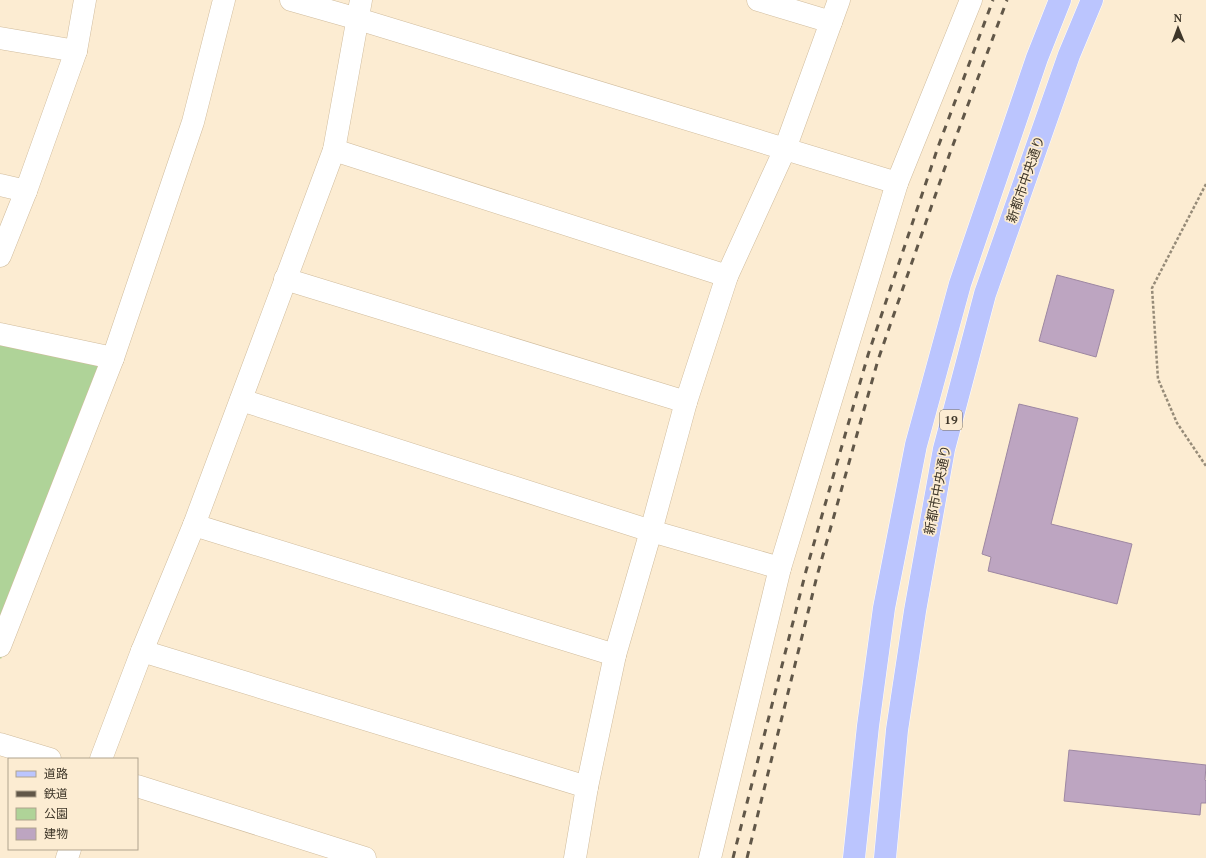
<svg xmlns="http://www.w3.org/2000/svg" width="1206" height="858" font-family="'PT Serif','Noto Sans JP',serif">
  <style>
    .green { fill: #afd398 }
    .building { fill: #bda5c1; stroke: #9d87a2 }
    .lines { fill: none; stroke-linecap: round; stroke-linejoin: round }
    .street-casing { stroke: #d0bc9d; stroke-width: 23 }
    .primary-casing { stroke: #fff; stroke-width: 23 }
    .path { stroke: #968b78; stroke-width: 2.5; stroke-dasharray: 3 2; stroke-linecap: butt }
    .street { stroke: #fff; stroke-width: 22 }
    .primary { stroke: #bbc5fe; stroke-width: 22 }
    .rail { stroke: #615748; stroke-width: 3; stroke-dasharray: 7 7; stroke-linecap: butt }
    .labels { text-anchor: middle; stroke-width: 3.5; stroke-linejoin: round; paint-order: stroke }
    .shield { fill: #fcecd2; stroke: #776d5c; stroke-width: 1 }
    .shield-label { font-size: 12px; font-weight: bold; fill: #3e3629 }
    .street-label { font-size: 13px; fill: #3e3629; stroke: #fcecd2 }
  </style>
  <rect width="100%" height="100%" fill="#fcecd2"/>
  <path class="green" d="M0,334L113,358L1,659L0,658Z"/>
  <g class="building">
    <path d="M1057,275L1114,290L1096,357L1039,341Z"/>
    <path d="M1019,404L1078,418L1051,524L1132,544L1117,604L988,571L991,557L982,554Z"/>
    <path d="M1069,750L1206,765L1205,780L1206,781V803H1201L1200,815L1064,801Z"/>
  </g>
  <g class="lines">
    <g class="street-casing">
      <g id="street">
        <path d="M291,0L358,19L897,183"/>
        <path d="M758,0L831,22"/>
        <path d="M0,38L76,51"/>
        <path d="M334,150L727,276"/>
        <path d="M0,185L26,191"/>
        <path d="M0,256L26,191L76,51L85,0"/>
        <path d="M285,279L686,402"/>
        <path d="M0,334L113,358"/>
        <path d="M241,400L651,531L780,568"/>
        <path d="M194,525L615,655"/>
        <path d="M0,646L113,358L193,122L224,0"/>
        <path d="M142,651L587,787"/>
        <path d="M0,744L50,759"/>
        <path d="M101,759L142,651L194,525L334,150L361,0"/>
        <path d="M137,786L365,858"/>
        <path d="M67,858L70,849"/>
        <path d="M575,858L587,787L615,655L651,531L686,402L727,276L785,149L839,0"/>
        <path d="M710,858L780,568L897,183L971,0"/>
      </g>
    </g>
    <g class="primary-casing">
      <g id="primary">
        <path d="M854,858L868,726L884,608L916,445L960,284L1037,58L1060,0"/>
        <path d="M885,858L897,730L915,611L944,449L985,294L1069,55L1092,0"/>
      </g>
    </g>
    <path class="path" d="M1206,184L1152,288L1158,379L1177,423L1206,466"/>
    <use href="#street" class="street"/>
    <use href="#primary" class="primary"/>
    <g class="rail">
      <path d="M733,858L806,571L868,355L938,147L993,0"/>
      <path d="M747,858L817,576L878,360L950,153L1007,0"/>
    </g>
  </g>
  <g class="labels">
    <rect class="shield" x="940" y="410" width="22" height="20" rx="3"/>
    <g class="shield-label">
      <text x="951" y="424">19</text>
    </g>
    <g class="street-label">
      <text transform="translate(1025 179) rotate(-71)" y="5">新都市中央通り</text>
      <text transform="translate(937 490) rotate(-79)" y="5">新都市中央通り</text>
    </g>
  </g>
  <rect x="8" y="758" width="130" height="92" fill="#fcecd2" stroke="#b0a38e"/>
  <rect x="16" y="771" width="20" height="6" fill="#bbc5fe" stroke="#b0a38e"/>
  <text x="44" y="778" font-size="12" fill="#3e3629">道路</text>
  <rect x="16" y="791" width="20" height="6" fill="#615748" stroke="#b0a38e"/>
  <text x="44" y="798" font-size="12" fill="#3e3629">鉄道</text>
  <rect x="16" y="808" width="20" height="12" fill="#afd398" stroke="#b0a38e"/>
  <text x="44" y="818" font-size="12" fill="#3e3629">公園</text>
  <rect x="16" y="828" width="20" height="12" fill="#bda5c1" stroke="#b0a38e"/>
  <text x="44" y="838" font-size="12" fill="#3e3629">建物</text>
  <g transform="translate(1178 28) rotate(359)" stroke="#fcecd2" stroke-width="3" paint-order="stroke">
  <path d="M0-3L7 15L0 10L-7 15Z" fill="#3e3629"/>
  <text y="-6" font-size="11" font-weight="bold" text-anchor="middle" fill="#3e3629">N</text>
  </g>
</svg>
